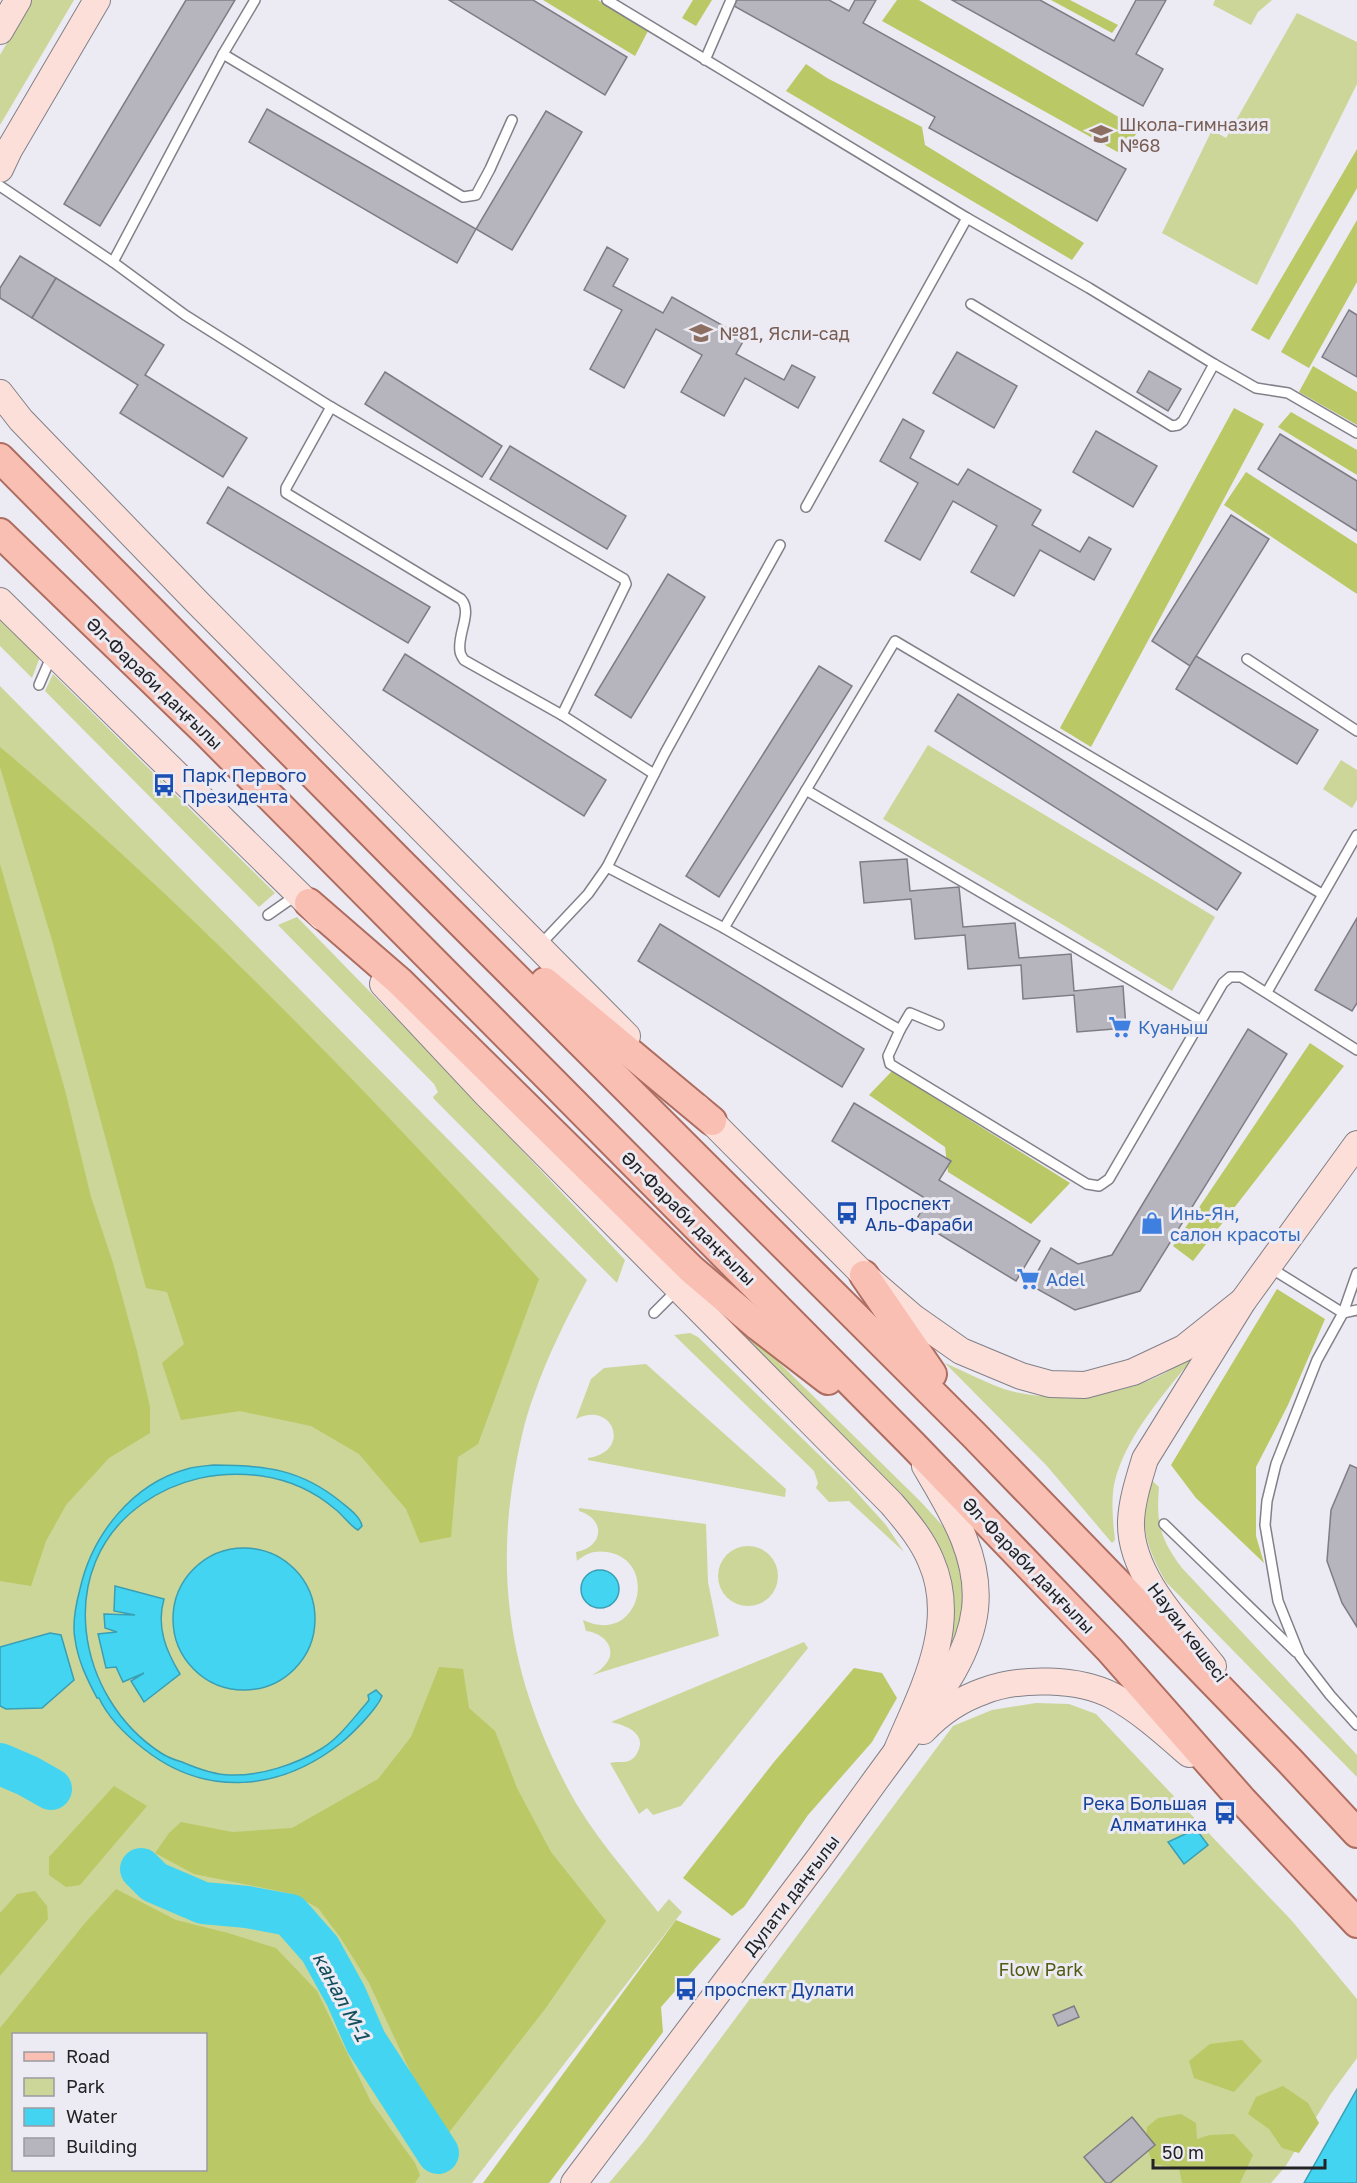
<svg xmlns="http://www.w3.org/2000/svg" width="1357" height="2183" viewBox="0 0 1357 2183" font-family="'Golos Text',sans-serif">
<rect width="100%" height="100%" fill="#eceaf3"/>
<g fill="#ccd698" fill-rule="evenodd">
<polygon points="32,0 74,0 0,125 0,55"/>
<polygon points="1215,0 1272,0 1258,12 1251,25 1213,5"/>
<polygon points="1297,13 1357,42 1357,84 1257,285 1162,233 1212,130 1226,138"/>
<polygon points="0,618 40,657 32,678 0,646"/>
<polygon points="53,674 275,893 259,907 45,691"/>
<path d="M0 686 587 1280C567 1317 548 1355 534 1395 524 1421 519 1448 514 1475 495 1588 514 1685 567 1787 591 1833 626 1871 658 1912L669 1899 682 1912 472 2183H0ZM14 2034H206V2170H14Z"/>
<polygon points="928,745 1215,917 1172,991 1060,923 883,819"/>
<polygon points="1341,760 1357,770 1357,800 1352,808 1323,789"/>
<polygon points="297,917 454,1078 625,1260 617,1283 434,1099 433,1097 438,1092 434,1084 278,925"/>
<polygon points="512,1104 743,1327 921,1502 950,1534 960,1560 964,1622 941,1671 941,1556"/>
<polygon points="690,1333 698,1337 849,1484 886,1525 904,1552 849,1501 829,1502 816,1488 818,1483 814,1471 674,1335"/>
<path d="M1208 1339C1176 1381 1125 1432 1114 1485 1111 1503 1113 1522 1115 1540L1112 1543 1047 1466 945 1363C964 1371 984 1382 1004 1389 1052 1404 1121 1397 1165 1373 1181 1364 1194 1351 1208 1339Z"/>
<path d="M646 1364 786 1489 785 1497 588 1460V1458C632 1452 614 1400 576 1419L591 1379 604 1368Z"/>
<path d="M1148 1477 1159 1487C1156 1522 1160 1539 1182 1568L1357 1755V1777L1166 1582C1143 1542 1140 1522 1148 1477Z"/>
<path d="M579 1508 706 1524 708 1582 719 1636 592 1675C595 1673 600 1671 603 1667 620 1651 605 1633 586 1631L583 1620C640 1647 660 1560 607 1552 595 1550 586 1553 577 1561L576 1552C604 1547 606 1519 579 1511Z"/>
<circle cx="748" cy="1576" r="30"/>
<path d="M804 1642 808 1648 681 1806 653 1815 647 1808 639 1814 610 1763C616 1761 623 1763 629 1761 634 1759 637 1754 639 1749 645 1732 624 1725 611 1722Z"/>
<polygon points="1036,1703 1069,1704 1096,1714 1292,1921 1357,1999 1357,2058 1330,2095 1285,2167 1271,2183 609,2183 645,2140 953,1726 992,1710"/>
</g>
<g fill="#bac865" fill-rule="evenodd">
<polygon points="543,0 598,0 648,31 635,56"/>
<polygon points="693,0 712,0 696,26 682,18"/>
<polygon points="897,0 919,0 1139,129 1123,155 882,21"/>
<polygon points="1051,0 1070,0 1118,25 1112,33"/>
<polygon points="806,64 827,78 922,127 925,145 1084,243 1072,260 786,91"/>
<polygon points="1357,149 1357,188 1269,340 1251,330"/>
<polygon points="1357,220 1357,282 1309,368 1281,352"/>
<polygon points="1313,366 1357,392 1357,425 1299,392"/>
<polygon points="1234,408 1264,424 1091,747 1060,728"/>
<polygon points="1291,412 1357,450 1357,475 1278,427"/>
<polygon points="1246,472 1357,544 1357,594 1224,505"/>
<path d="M0 747C193 909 369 1093 539 1279L478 1444 458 1457 451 1537 420 1543 406 1509 359 1454 311 1426 240 1411 181 1420 162 1363 184 1344 167 1292 146 1288 52 940 0 767Z"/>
<polygon points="0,864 65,1090 91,1197 113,1263 137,1351 150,1407 150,1433 109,1458 66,1505 46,1541 31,1586 0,1581"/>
<polygon points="1310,1043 1344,1066 1193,1261 1173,1246"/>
<polygon points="892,1071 1070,1183 1031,1224 948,1172 945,1147 869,1095"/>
<polygon points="1277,1289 1325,1319 1288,1405 1256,1467 1256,1536 1264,1563 1196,1498 1171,1465"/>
<polygon points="439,1667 463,1669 469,1708 495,1731 517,1788 551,1852 606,1921 545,2009 447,2135 417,2086 369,1983 340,1937 318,1908 293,1894 194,1874 155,1853 169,1833 181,1822 232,1832 292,1828 378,1779 411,1737"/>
<polygon points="854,1668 882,1673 897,1698 872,1742 808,1815 744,1907 732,1916 683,1878 774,1762"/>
<polygon points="114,1786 147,1806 80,1885 66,1887 49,1875 49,1857"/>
<path d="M116 1889 176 1920 228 1933 276 1948 317 1991 371 2102 415 2163 420 2175 415 2183H0V2028L85 1923ZM206 2034V2170H14V2034Z"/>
<polygon points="35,1891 47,1906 48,1919 0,1976 0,1913 17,1894"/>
<polygon points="676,1920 721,1939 661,2007 663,2032 549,2183 483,2183"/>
<polygon points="1242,2040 1262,2061 1234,2092 1194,2078 1189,2061 1210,2044"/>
<polygon points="1283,2086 1308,2103 1319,2123 1299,2153 1282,2148 1269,2129 1248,2114 1256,2097"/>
<polygon points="1181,2114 1196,2123 1197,2139 1210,2135 1234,2134 1253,2155 1240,2183 1182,2183 1179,2168 1153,2164 1146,2145 1147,2127 1158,2118"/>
</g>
<g fill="#43d4f1" stroke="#399fb4" stroke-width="1.5">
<path d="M214 1465C264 1465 301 1469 341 1502 348 1508 360 1516 362 1526L358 1530C350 1526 343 1515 335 1509 314 1491 289 1480 262 1476 219 1470 177 1479 142 1504 53 1567 76 1698 161 1753 167 1757 175 1760 182 1762 196 1768 214 1775 230 1775 260 1776 295 1765 321 1749 339 1738 351 1721 365 1705L369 1700 368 1695 376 1690 382 1696C377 1709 353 1733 341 1743 280 1791 206 1798 144 1749 127 1736 108 1717 99 1698H97C87 1679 78 1661 75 1639 72 1624 76 1604 80 1589 92 1535 132 1484 187 1469 196 1466 205 1466 214 1465Z"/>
<circle cx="244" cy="1619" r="71"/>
<circle cx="600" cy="1589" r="19"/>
<path d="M115 1586 164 1599C156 1627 166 1651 180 1674L144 1702 131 1681 144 1673 123 1682 116 1667 106 1668 98 1634 117 1632 105 1628 104 1614 135 1615 114 1611Z"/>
<polygon points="50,1633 61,1635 74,1680 42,1708 6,1709 0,1706 0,1647"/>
<polygon points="1196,1829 1208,1845 1184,1864 1168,1842"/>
<polygon points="1357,2089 1357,2183 1304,2183"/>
</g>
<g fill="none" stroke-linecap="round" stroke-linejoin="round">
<g stroke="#43d4f1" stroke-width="42">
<polyline points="0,1764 28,1776 51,1789"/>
<polyline points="141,1869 154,1882 203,1903 247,1907 290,1915 320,1949 346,1996 366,2042 438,2153"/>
</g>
</g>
<g fill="#b6b4bd" stroke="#7e7d85" stroke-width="1.5">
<polygon points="186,0 235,0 100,226 64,204"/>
<polygon points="449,0 533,0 627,57 605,95"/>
<polygon points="737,0 829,0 849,11 855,0 876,0 863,23 1126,169 1097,221 929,128 935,117 734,6"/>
<polygon points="952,0 1040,0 1114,41 1136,0 1166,0 1136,54 1163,69 1143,106"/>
<polygon points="267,109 476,229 457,263 249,142"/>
<polygon points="546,111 582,132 512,250 476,229"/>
<polygon points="607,247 628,259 613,286 663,313 672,297 745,338 736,354 784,380 792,365 815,377 798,408 745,378 724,416 681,392 702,355 656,329 624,388 590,369 622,310 584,290"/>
<polygon points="20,256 56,278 32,318 0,298 0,288"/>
<polygon points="56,278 164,345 145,375 247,438 223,477 120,413 138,385 32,318"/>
<polygon points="1349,310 1357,315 1357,377 1322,357"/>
<polygon points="957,352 1017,386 994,428 933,393"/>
<polygon points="1149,371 1181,389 1168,411 1137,392"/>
<polygon points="385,372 502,446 482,477 365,404"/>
<polygon points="903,419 924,431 910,458 958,485 968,469 1041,510 1032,525 1080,552 1089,537 1111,549 1094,580 1040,550 1014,596 971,572 997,526 953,501 920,560 885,541 918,483 880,461"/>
<polygon points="1096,431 1157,466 1133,507 1073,472"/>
<polygon points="1280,434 1357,481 1357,531 1258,469"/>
<polygon points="510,446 626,516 607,549 490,479"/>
<polygon points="228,487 430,607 408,643 207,523"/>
<polygon points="1231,515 1269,539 1190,666 1152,641"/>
<polygon points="668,574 705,597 631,718 595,695"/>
<polygon points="405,654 606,780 584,816 383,690"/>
<polygon points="1196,656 1318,730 1297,764 1176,689"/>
<polygon points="819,666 852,686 719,897 686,876"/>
<polygon points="958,694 1241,873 1217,910 935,731"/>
<polygon points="907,859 910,891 959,887 963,927 1015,923 1019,958 1071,954 1074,991 1123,986 1126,1028 1077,1032 1074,995 1023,999 1021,965 968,969 965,935 915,939 911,899 864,903 860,862"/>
<polygon points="1357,918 1357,1003 1352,1011 1315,990"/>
<polygon points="660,924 864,1049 842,1087 638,961"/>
<polygon points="1248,1029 1287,1054 1140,1291 1075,1310 1030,1285 1051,1248 1078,1264 1112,1255"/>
<polygon points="854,1103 951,1161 939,1180 1040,1241 1016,1281 916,1220 928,1200 832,1141"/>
<polygon points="1350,1465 1357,1468 1357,1627 1342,1603 1327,1561 1331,1510"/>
<polygon points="1074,2006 1079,2017 1058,2026 1053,2015"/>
<polygon points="1132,2117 1155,2145 1110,2183 1106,2183 1084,2157"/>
</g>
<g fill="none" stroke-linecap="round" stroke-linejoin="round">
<g stroke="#828189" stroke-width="12">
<g id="lane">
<polyline points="607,0 967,218 1089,288 1214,364 1256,388 1288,393 1357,433"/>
<polyline points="223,54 463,197 476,195 490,169 512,120"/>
<polyline points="705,60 731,0"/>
<path d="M0 186 113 262 185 315 331 407 286 488V493L461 599C473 612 457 634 460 651 460 654 462 657 464 660L562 715 654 774"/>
<polyline points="113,262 223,54 255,0"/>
<polyline points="971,304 1172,426 1178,425 1183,421 1214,364"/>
<polyline points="331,407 624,579 626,584 562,715"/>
<polyline points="806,507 967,218"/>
<polyline points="1247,659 1357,731"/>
<polyline points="39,685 52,655"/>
<polyline points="806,790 895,641 1322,894"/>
<polyline points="607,867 724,928 900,1030 888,1056 890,1064 1087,1184 1099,1186 1109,1179 1223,983 1230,977 1241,977 1357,1050"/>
<polyline points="268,915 298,894"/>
<polyline points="724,928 806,790 1201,1021"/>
<polyline points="540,945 588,894 607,867 665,753 780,545"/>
<polyline points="1267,992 1357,835"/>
<polyline points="900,1030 910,1013 939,1025"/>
<polyline points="1269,1267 1343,1313 1357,1310"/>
<polyline points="1357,1273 1343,1313 1317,1360 1276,1464 1267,1501 1265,1525 1278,1601 1300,1656 1330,1695 1357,1725"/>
<polyline points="654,1313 677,1290"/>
<polyline points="1164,1524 1296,1652"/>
</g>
</g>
<g stroke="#828189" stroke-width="28">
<g id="secondary">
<polyline points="0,31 18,0"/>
<polyline points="0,169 9,150 97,0"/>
<polyline points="0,393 21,420 197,602 627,1036"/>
<polyline points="0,601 322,917"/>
<path d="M383 984 487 1095 892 1504C907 1522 922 1539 931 1561 959 1625 922 1691 897 1750"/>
<polyline points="697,1107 864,1275 914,1318 961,1351 1021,1376 1050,1384 1085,1385 1133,1372 1184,1348 1243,1301"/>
<path d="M1213 1666C1182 1627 1129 1575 1131 1521 1132 1500 1139 1479 1145 1459L1243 1301 1357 1144"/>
<path d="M923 1731C939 1714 961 1699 984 1691 1020 1677 1079 1678 1113 1696 1141 1711 1166 1734 1189 1754"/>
<path d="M574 2183C656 2074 738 1966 820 1857 847 1820 873 1783 900 1747 930 1705 969 1662 975 1609 981 1556 951 1510 925 1466"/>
</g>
</g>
<g stroke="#ad6d60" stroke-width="32">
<g id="primary">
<polyline points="0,458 398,860 974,1435 1289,1760 1357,1833"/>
<polyline points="0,533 207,733 913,1445 1110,1650 1243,1801 1357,1923"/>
<polyline points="309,903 399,981 691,1269 758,1326 828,1380"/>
<polyline points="545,982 712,1121"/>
<polyline points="864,1275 932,1374"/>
</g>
</g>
<use href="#lane" stroke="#fff" stroke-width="9"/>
<use href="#secondary" stroke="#fddfd9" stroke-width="26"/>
<use href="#primary" stroke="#fabfb3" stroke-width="28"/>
</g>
<defs>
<g id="school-bare" transform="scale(1.8)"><path d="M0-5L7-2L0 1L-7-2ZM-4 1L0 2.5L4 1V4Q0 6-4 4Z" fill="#8d6e63" stroke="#eceaf3" stroke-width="2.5" paint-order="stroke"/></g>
<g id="bus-bare" transform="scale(1.8)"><path d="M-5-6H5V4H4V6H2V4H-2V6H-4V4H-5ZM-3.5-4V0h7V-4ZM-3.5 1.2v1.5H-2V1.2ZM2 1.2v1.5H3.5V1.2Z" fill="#1a4fb4" stroke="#eceaf3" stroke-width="2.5" paint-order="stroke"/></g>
<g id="supermarket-bare" transform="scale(1.8)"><path d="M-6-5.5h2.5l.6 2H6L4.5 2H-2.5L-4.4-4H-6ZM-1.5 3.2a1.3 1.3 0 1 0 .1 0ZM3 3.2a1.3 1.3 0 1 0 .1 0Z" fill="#3f7fe0" stroke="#eceaf3" stroke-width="2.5" paint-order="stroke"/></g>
<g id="shop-bare" transform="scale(1.8)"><path d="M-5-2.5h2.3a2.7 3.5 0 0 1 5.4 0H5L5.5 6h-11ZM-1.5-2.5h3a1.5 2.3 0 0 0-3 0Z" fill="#3f7fe0" stroke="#eceaf3" stroke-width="2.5" paint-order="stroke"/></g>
</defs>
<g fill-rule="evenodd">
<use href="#school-bare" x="1101" y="134"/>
<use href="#school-bare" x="701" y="333"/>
<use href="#bus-bare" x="164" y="785"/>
<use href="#supermarket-bare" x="1120" y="1027"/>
<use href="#bus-bare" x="847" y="1213"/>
<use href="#shop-bare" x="1152" y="1223"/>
<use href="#supermarket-bare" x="1028" y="1279"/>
<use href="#bus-bare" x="1225" y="1813"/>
<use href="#bus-bare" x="686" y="1989"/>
</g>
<g text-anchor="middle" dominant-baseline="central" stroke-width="6" stroke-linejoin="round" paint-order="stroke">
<g font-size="18" fill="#785e54" stroke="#eceaf3" text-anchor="start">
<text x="1119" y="124">Школа-гимназия<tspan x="1119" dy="21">№68</tspan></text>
<text x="719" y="333">№81, Ясли-сад</text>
</g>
<g font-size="18" fill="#232225" stroke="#eceaf3">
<text transform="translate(155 683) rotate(44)">Әл-Фараби даңғылы</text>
<text transform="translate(689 1218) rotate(45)">Әл-Фараби даңғылы</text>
<text transform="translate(1029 1565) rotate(46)">Әл-Фараби даңғылы</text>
<text transform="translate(1188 1632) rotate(53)">Науаи көшесі</text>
<text transform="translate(791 1895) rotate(-53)">Дулати даңғылы</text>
</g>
<g font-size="18" fill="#164399" stroke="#eceaf3" text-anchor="start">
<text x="182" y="775">Парк Первого<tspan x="182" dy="21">Президента</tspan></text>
<text x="865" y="1203">Проспект<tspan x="865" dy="21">Аль-Фараби</tspan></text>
<text x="1207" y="1803" text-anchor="end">Река Большая<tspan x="1207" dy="21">Алматинка</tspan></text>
<text x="704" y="1989">проспект Дулати</text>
</g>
<g font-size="18" fill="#366cbe" stroke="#eceaf3" text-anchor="start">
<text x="1138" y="1027">Куаныш</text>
<text x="1170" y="1213">Инь-Ян,<tspan x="1170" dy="21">салон красоты</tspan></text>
<text x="1046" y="1279">Adel</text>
</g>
<g font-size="18" fill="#535b12" stroke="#eceaf3">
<text x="1041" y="1969">Flow Park</text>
</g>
<g font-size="20" font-style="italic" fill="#124f5b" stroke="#eceaf3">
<text transform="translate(342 1996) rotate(62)">канал М-1</text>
</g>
</g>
<rect x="12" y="2033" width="195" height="138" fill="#eceaf3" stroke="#9c9aa1" stroke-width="1.5"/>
<rect x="24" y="2052" width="30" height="9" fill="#fabfb3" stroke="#9c9aa1" stroke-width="1.5"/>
<text x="66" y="2063" font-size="18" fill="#232225">Road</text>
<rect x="24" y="2078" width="30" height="18" fill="#ccd698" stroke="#9c9aa1" stroke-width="1.5"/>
<text x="66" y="2093" font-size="18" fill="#232225">Park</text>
<rect x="24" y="2108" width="30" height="18" fill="#43d4f1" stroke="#9c9aa1" stroke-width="1.5"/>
<text x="66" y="2123" font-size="18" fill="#232225">Water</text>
<rect x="24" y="2138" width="30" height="18" fill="#b6b4bd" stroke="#9c9aa1" stroke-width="1.5"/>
<text x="66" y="2153" font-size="18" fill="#232225">Building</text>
<path d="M1153 2159v9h172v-9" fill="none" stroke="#232225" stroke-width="3"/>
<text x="1162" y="2159" font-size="18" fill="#232225" stroke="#eceaf3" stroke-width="4.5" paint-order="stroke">50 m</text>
</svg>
